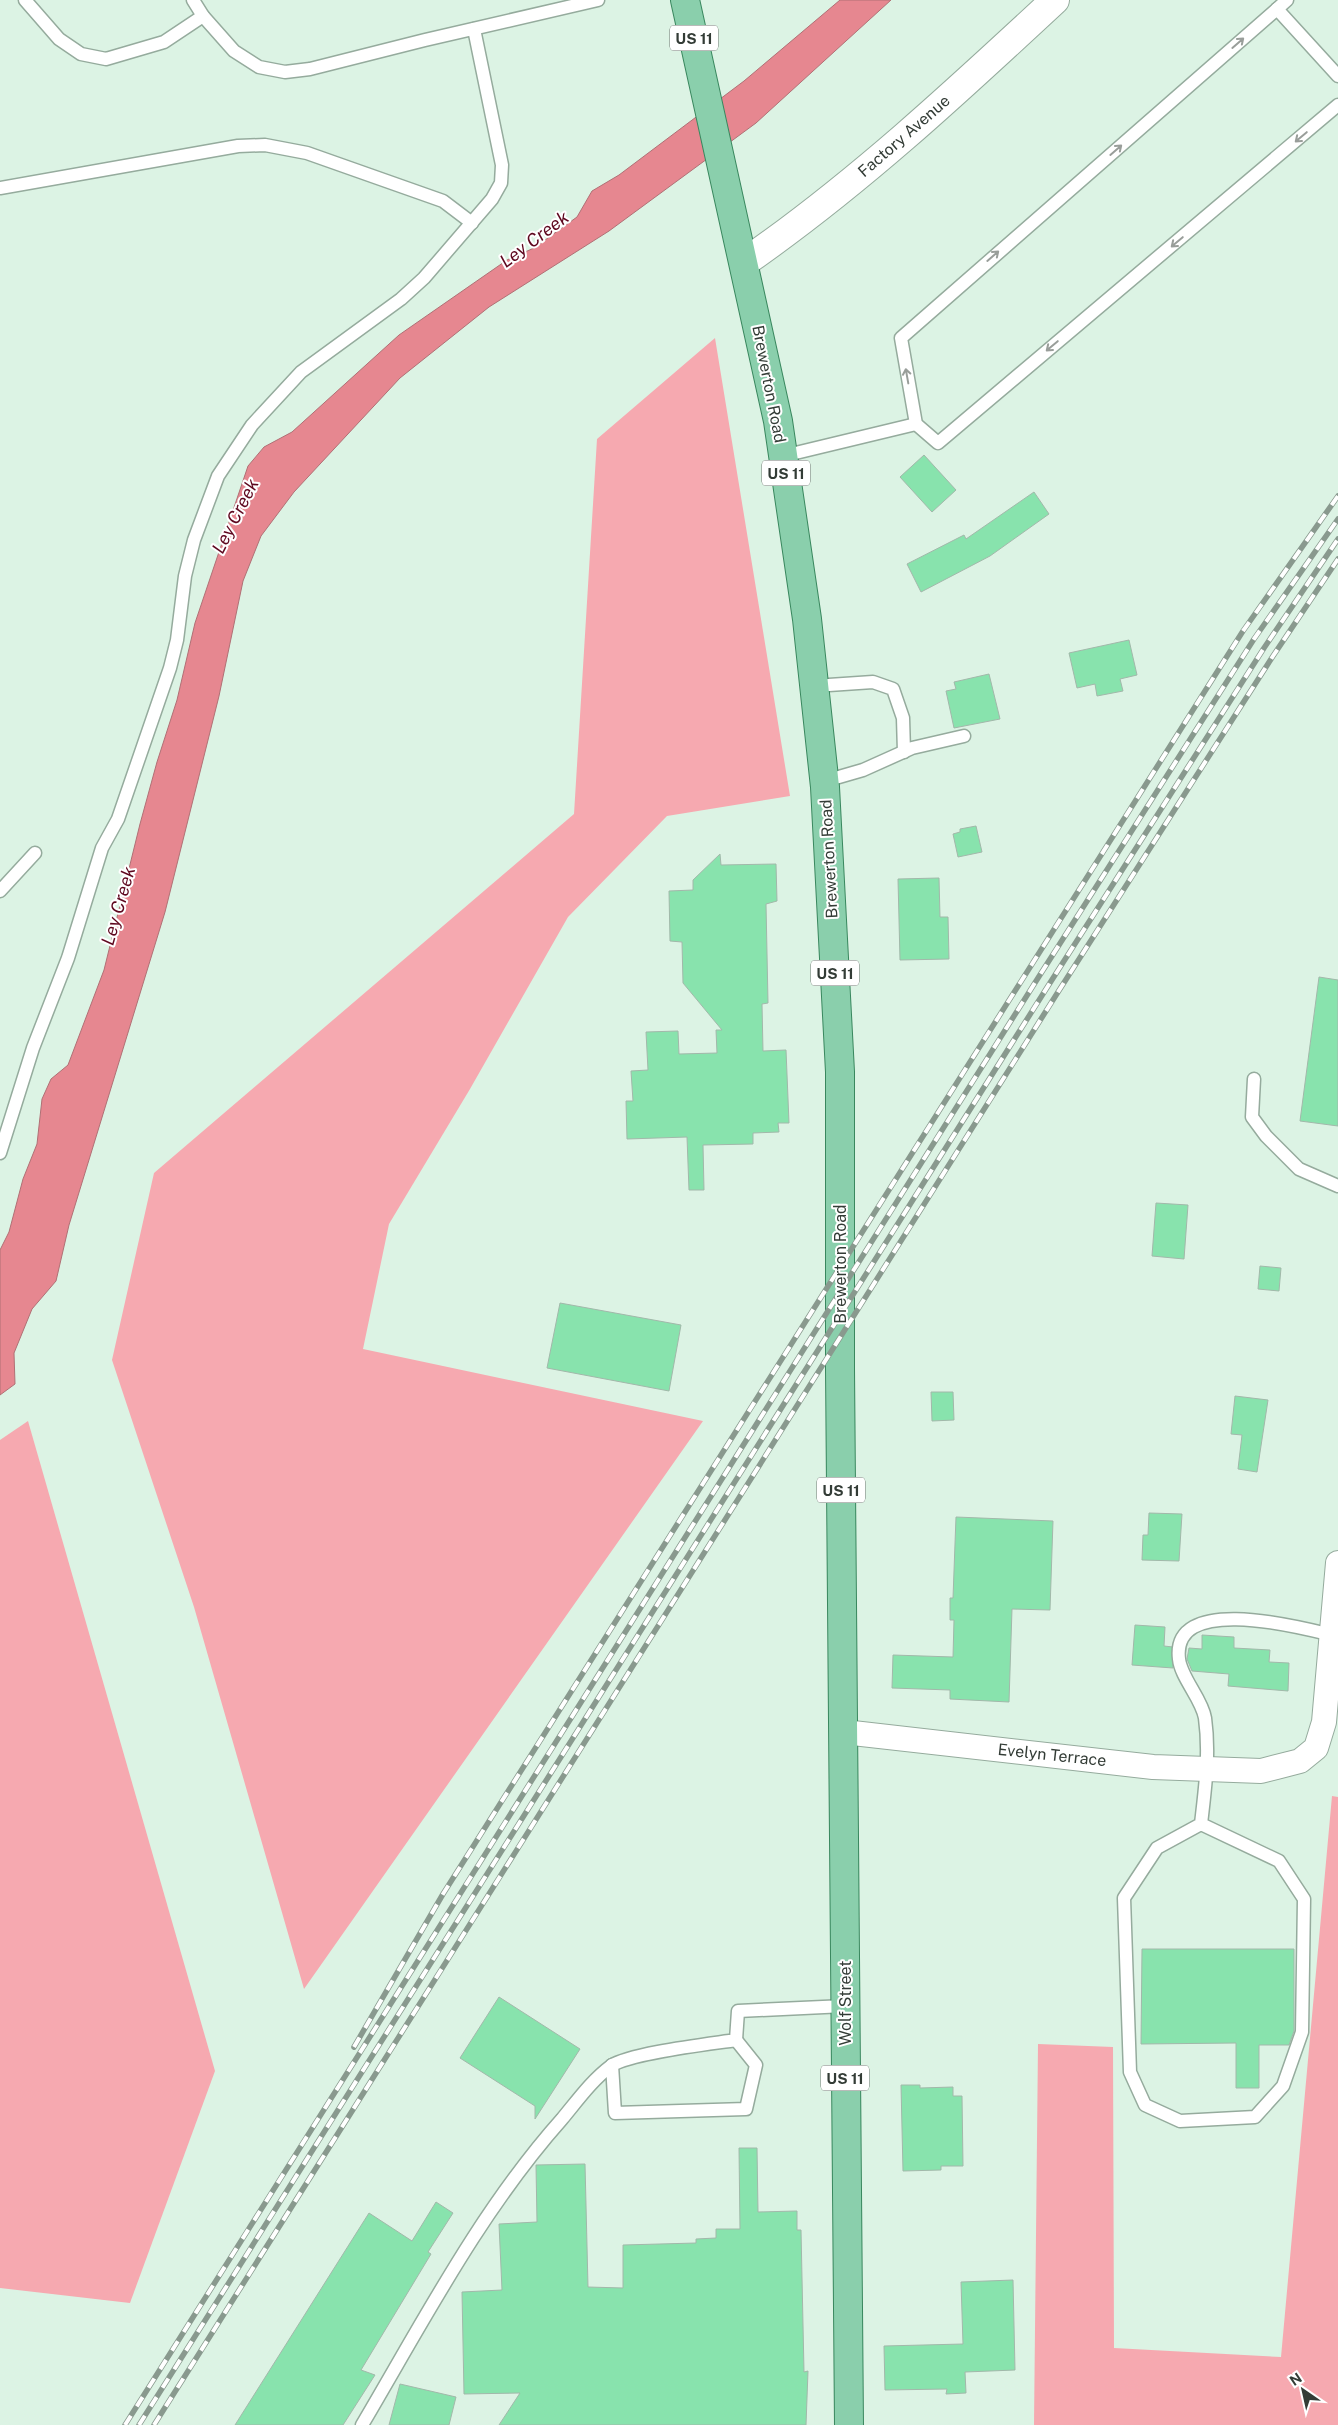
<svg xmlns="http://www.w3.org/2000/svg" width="1338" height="2425" viewBox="0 0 1338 2425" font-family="'Public Sans',sans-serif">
<rect width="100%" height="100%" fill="#dcf3e4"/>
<g fill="#f6a9b0">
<polygon points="715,338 790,796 667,816 568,917 470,1089 389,1224 363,1349 703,1421 304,1989 194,1607 112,1360 154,1173 574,814 597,439"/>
<polygon points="28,1421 215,2071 130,2303 0,2288 0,1440"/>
<polygon points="1332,1796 1338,1797 1338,2425 1034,2425 1038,2044 1113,2047 1114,2348 1281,2357"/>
</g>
<polygon fill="#e68790" stroke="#b07075" points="840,0 891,0 756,123 609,231 489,307 400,378 294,492 261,536 243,581 219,696 165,912 69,1225 56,1281 32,1309 14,1353 15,1384 0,1395 0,1250 9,1232 23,1179 37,1144 42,1099 51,1079 68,1065 104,970 140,824 157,762 177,700 195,623 248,466 264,447 292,432 399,335 507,260 534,248 577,217 592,191 619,175 744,81"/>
<g fill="#88e3ad" stroke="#a2b8aa">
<polygon points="924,455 956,490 932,512 900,477"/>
<polygon points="1034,492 1049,514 990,556 921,592 907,564 964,535 966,539"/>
<polygon points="1129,640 1137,675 1120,679 1123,691 1097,696 1095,684 1077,688 1069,653"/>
<polygon points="989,674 1000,719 954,728 946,691 956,689 954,682"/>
<polygon points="976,826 982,852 958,857 953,834 960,832 960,829"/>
<polygon points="720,854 721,865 776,864 777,901 766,904 768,1003 762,1004 763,1051 786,1050 789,1123 778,1123 779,1132 753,1133 753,1144 703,1145 704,1190 689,1190 687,1137 627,1139 626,1101 633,1101 631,1071 648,1070 646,1032 678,1031 679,1054 717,1053 716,1030 722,1030 683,983 682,942 670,941 669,891 693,890 693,880"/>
<polygon points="939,878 940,917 948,917 949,959 900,960 898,879"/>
<polygon points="1319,977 1338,980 1338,1126 1300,1121"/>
<polygon points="1156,1203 1188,1205 1184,1259 1152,1256"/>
<polygon points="1260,1266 1281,1268 1279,1291 1258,1289"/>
<polygon points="560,1303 681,1325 669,1391 547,1368"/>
<polygon points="931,1392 953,1392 954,1420 932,1421"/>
<polygon points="1235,1396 1268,1400 1257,1472 1238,1469 1242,1435 1231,1434"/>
<polygon points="1149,1513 1182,1514 1179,1561 1142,1560 1143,1535 1148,1535"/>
<polygon points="956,1517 1053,1521 1050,1610 1012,1609 1009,1702 950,1699 950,1690 892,1688 893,1655 953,1657 954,1620 950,1620 950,1598 953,1598"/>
<polygon points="1135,1625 1165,1627 1164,1646 1173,1647 1173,1668 1132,1665"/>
<polygon points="1202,1635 1234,1637 1234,1648 1270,1650 1269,1662 1289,1663 1288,1691 1228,1686 1229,1674 1192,1671 1187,1659 1189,1648 1202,1649"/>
<polygon points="1142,1949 1294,1949 1294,2031 1289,2045 1259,2045 1259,2088 1236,2088 1236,2043 1141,2044"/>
<polygon points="499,1997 580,2049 535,2119 535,2106 460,2058"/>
<polygon points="901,2085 920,2085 920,2088 953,2087 953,2096 962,2096 963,2166 941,2166 941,2170 903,2171"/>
<polygon points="739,2148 757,2148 758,2212 797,2211 797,2230 801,2230 804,2372 808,2371 806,2425 499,2425 520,2393 464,2394 462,2292 502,2290 499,2224 537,2222 536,2165 585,2164 588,2287 623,2288 623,2245 696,2243 696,2239 716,2238 716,2229 740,2229"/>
<polygon points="436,2202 453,2213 428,2252 431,2254 361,2370 375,2375 343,2425 235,2425 369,2213 412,2241"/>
<polygon points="1013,2280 1015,2370 965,2372 966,2393 946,2394 947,2389 885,2390 884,2346 963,2344 961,2282"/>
<polygon points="400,2384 456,2397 449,2425 389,2425"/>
</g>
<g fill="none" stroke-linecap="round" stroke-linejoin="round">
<g stroke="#95ab9d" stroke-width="15">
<g id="lane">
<polyline points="25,0 59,39 81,54 106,59 164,42 203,16"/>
<polyline points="193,0 203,16 234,51 259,67 285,72 310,69 425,40 598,0"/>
<polyline points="1277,9 1287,0"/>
<polyline points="1338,76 1277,9 901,338 916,424 938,443 1338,105"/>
<polyline points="0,188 238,146 265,145 307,153 443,201 472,223"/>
<polyline points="783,456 916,424"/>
<polyline points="814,686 873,682 893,689 903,718 904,752"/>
<polyline points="825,781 863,770 912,748 964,736"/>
<polyline points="0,891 35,853"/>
<polyline points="1254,1079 1252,1117 1266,1136 1299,1169 1338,1186"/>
<polyline points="0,1153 33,1048 68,958 102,848 118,819 170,668 177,640 185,576 194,540 218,476 252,425 301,372 401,299 424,278 492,199 501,183 502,165 474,29"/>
<path d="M1201 1824 1279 1861 1304 1899 1302 2032 1283 2086 1255 2117 1180 2121 1145 2105 1130 2072 1124 1898 1157 1848 1201 1824C1205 1789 1210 1754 1205 1718 1202 1699 1181 1678 1179 1659 1171 1593 1299 1627 1332 1635"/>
<polyline points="612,2065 615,2113 746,2109 756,2065 736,2040"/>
<path d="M362 2425C424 2320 481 2210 562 2119 577 2101 592 2080 611 2066 630 2053 710 2044 736 2040L738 2011 845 2006"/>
</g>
</g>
<g stroke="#95ab9d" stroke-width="26">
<polyline id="street" points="844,1732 1153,1767 1261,1771 1300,1761 1316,1748 1324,1722 1338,1563"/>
</g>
<g stroke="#95ab9d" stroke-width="30">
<path id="secondary" d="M745 262C856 185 956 92 1055 0"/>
</g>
<g stroke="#39875e" stroke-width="30">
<polyline id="primary" points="685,0 778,421 807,619 825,787 840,1072 840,1369 849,2425"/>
</g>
<use href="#lane" stroke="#fff" stroke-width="12"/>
<use href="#street" stroke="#fff" stroke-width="24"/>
<use href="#secondary" stroke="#fff" stroke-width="28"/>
<use href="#primary" stroke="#8acfac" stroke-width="28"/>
<g stroke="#89998e" stroke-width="5.5">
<g id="rail">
<polyline points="354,2047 443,1894 1243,631 1338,496"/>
<polyline points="125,2425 1038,978 1254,639 1338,519"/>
<polyline points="139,2425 1048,986 1264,648 1338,539"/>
<polyline points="154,2425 1058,992 1273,656 1338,559"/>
</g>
</g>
<use href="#rail" stroke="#fff" stroke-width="4" stroke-dasharray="11" stroke-linecap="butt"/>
</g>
<defs><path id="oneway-shaft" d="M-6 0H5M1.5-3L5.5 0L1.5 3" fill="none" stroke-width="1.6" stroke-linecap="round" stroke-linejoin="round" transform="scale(1.25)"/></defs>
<g stroke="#999e9a">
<use href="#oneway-shaft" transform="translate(1238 43) rotate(-41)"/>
<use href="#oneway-shaft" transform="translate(1301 137) rotate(140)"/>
<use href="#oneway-shaft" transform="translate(1116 150) rotate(-41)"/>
<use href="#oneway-shaft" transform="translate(1177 242) rotate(140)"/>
<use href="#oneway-shaft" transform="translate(993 256) rotate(-41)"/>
<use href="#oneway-shaft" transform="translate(1052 346) rotate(140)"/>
<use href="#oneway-shaft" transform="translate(907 376) rotate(-100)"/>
</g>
<g text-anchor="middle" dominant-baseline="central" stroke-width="4" stroke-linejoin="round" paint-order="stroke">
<g fill="#fff" stroke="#707672" stroke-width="1">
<rect x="670" y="25.5" width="48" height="25" rx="4"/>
<rect x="762" y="460.5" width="48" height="25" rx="4"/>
<rect x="811" y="960.5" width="48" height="25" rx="4"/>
<rect x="817" y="1477.5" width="48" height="25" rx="4"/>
<rect x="821" y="2065.5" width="48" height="25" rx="4"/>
</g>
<g font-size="15" font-weight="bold" fill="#333c36">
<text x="694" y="38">US 11</text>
<text x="786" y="473">US 11</text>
<text x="835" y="973">US 11</text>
<text x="841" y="1490">US 11</text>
<text x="845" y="2078">US 11</text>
</g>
<g font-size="16" fill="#333c36" stroke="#fff">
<text transform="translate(904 136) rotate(-41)">Factory Avenue</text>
<text transform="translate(769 384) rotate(79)">Brewerton Road</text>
<text transform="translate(829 859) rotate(-93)">Brewerton Road</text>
<text transform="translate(840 1264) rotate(-90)">Brewerton Road</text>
<text transform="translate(1052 1755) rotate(6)">Evelyn Terrace</text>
<text transform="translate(845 2003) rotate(-90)">Wolf Street</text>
</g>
<g font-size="18" font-style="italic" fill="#5e071e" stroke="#fff">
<text transform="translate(534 239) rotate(-37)">Ley Creek</text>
<text transform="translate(235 516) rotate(-63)">Ley Creek</text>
<text transform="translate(118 906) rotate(-74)">Ley Creek</text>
</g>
</g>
<g transform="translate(1303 2390) rotate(326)" stroke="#ffffff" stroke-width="4" paint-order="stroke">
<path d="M0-4L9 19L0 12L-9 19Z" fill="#333c36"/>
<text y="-8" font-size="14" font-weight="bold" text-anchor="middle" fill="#333c36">N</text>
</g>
</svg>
